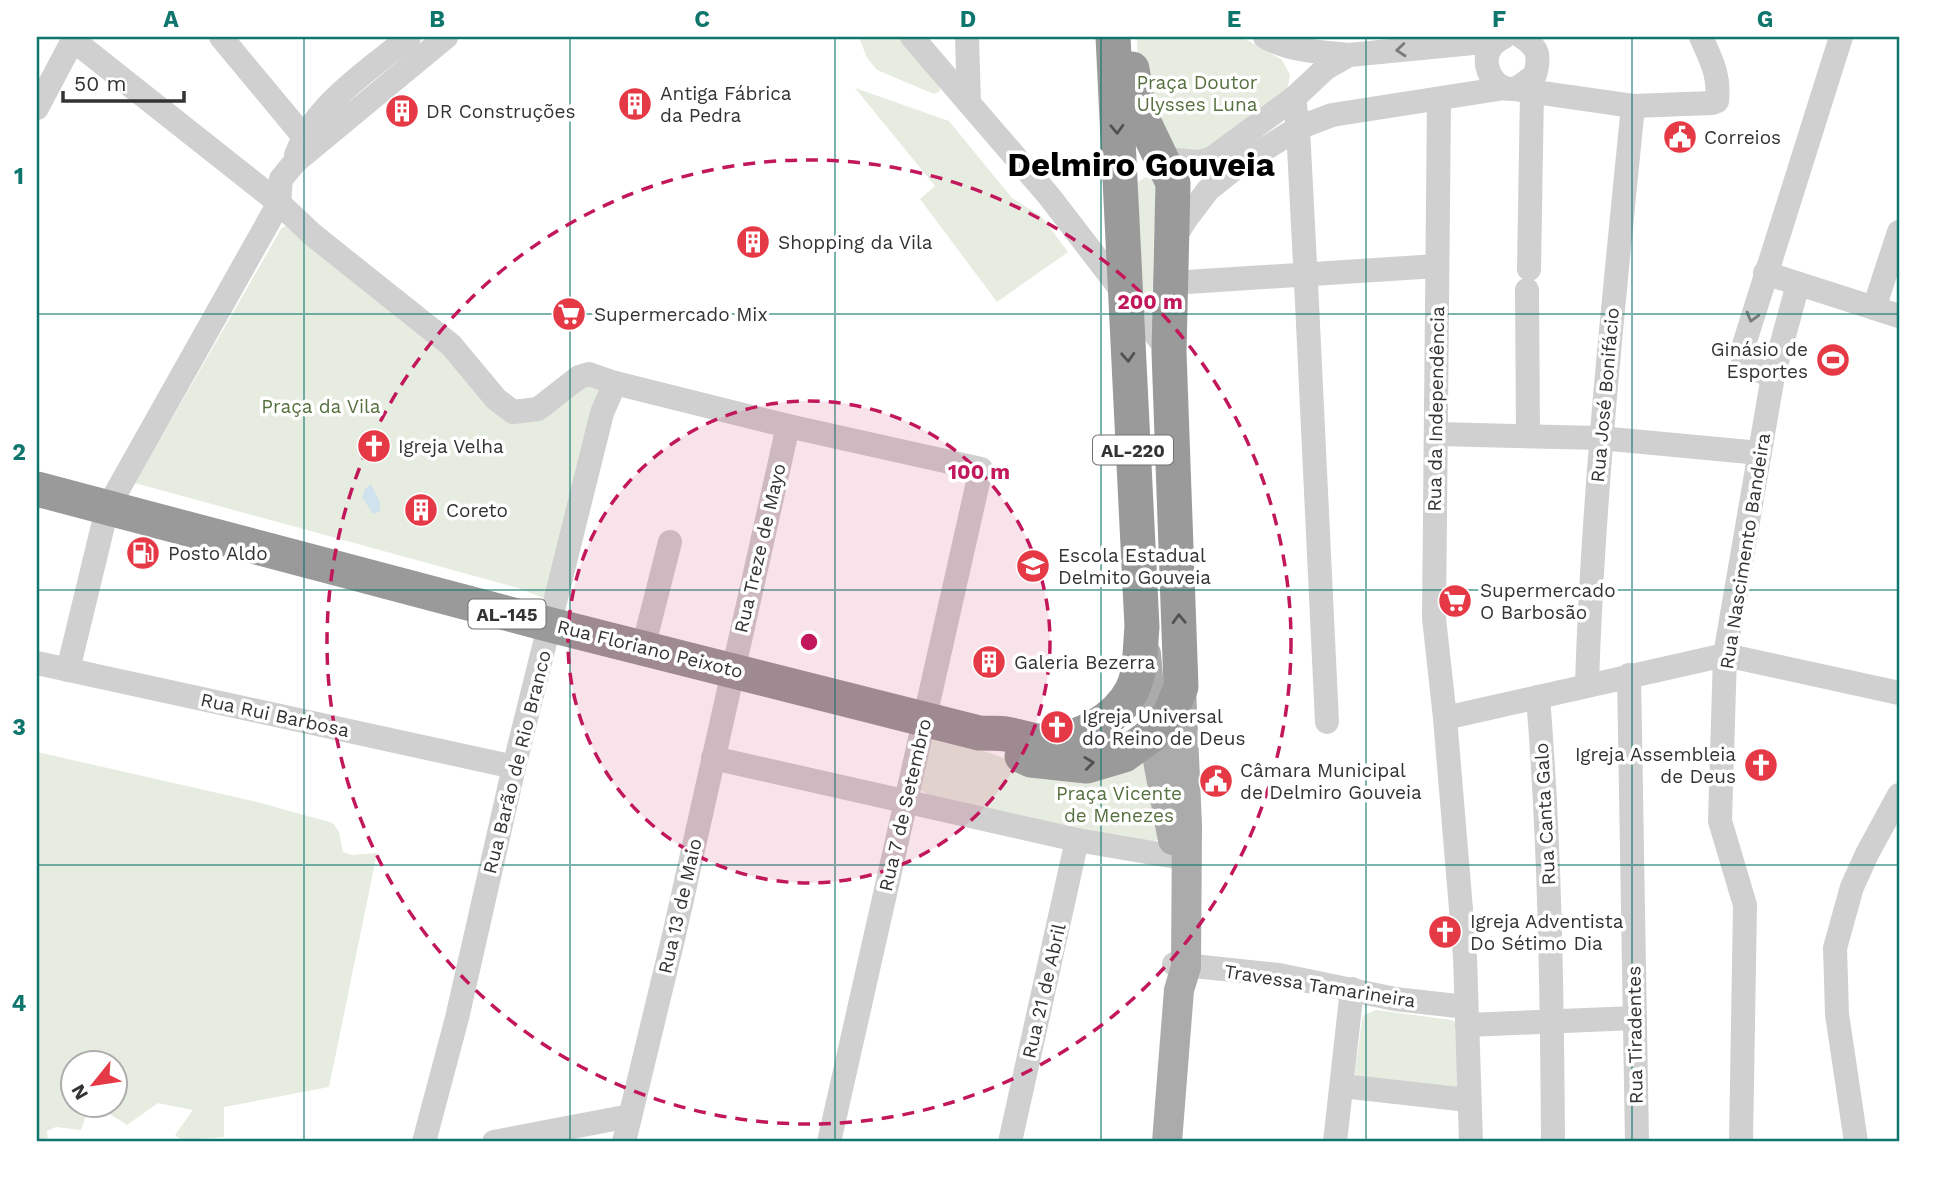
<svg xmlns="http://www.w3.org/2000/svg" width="1936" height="1179" viewBox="0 0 1936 1179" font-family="'Work Sans',sans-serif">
<rect width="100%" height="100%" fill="#fff"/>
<g fill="#e6ecdf">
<polygon points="859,37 902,37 940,88 940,91 934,94 877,70 867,58"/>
<polygon points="1137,37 1242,37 1282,60 1290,75 1287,92 1211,154 1174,151 1138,90"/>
<polygon points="855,88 949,121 1012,198 1042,217 1068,252 997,302 920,199 935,186"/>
<polygon points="1146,177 1157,182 1159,189 1154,231 1152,316 1140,298 1138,182"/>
<polygon points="285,226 291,226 432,339 495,410 588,383 600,387 546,599 518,588 135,483 281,229"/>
<polygon points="932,733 1004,758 1046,769 1146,758 1164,831 1151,848 929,796 912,784"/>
<polygon points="37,752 257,802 333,823 339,832 343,852 352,855 377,853 329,1087 224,1107 224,1137 182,1140 175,1135 193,1110 158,1103 127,1125 97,1106 116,1106 116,1064 74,1064 74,1106 93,1106 85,1118 81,1130 56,1127 47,1131 48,1142 37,1142"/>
<polygon points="1376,1010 1451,1020 1455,1022 1459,1087 1357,1077 1355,1073 1362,1020 1364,1015"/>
</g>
<polygon fill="#cfe2ee" points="371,484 380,502 380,511 373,514 362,497 365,489"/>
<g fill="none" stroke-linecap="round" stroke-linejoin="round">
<g stroke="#d0d0d0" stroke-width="24">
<polyline points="221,37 304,137"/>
<polyline points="912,37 1049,196 1169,352"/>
<polyline points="967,37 969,103"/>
<path d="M1265 37C1290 51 1321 52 1349 55"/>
<path d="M1504 37C1470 52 1493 96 1516 88 1522 86 1529 79 1535 75 1540 56 1539 48 1522 37"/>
<path d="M1515 89 1633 106 1712 103 1717 101C1720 75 1711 60 1701 37"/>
<polyline points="1294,98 1298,128 1307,303 1327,722"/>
<polyline points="1439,99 1434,618 1445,718 1465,957 1471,1142"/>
<polyline points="37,108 73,40 279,203 313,235 451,345 496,399 513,412 538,409 579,377 589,374 615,383 788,426 981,469 829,1142"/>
<path d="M296 155C316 103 368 71 409 37"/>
<polyline points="1163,159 1199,162 1211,159 1294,98 1326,68 1349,55 1494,41"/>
<polyline points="1173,240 1186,219 1208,190 1238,166 1298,128 1332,115 1505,88"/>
<polyline points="1529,269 1532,92"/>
<polyline points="1765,273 1899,316"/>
<polyline points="1172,283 1437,266"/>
<polyline points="1527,290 1528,436"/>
<polyline points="1874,308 1899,232"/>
<polyline points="1773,376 1744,365 1742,351 1841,37"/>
<polyline points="1436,434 1600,438 1760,453"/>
<polyline points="643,648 670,542"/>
<polyline points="37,663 514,767"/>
<polyline points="68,670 107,509 279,203 281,179 295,162 446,37"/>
<polyline points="1629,675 1637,1142"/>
<path d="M1587 685C1593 491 1614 299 1633 106"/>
<path d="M1538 697C1550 845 1552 994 1553 1142"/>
<polyline points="1445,718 1725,655 1899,693"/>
<polyline points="713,758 1077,840 1176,857"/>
<polyline points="1174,964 1279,975 1395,999 1466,1007"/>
<polyline points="1467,1025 1635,1018"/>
<polyline points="1342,1086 1468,1100"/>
<polyline points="424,1142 457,1018 514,767 602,413 615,383"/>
<polyline points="494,1142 630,1116"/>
<polyline points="624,1142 674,935 788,426"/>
<polyline points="1010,1142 1077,840"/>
<polyline points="1335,1142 1352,989"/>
<polyline points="1741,1142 1745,905 1720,821 1725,655 1773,376 1798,284"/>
<polyline points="1856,1142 1837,1014 1835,948 1852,887 1867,854 1899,795"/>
</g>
<g stroke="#ababab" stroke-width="30">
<polyline points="1146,654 1153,734 1173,840"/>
<polyline points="1167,1142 1179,990 1186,967 1187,826 1181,687"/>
</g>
<g stroke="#9a9a9a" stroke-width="35">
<path d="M37 489 551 625 979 733C988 733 997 733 1006 734 1019 736 1034 742 1048 742 1079 740 1117 719 1132 690 1141 672 1140 647 1142 627L1113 37"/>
<polyline points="1022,756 1031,760 1087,766 1124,755 1153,734 1170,714 1181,687 1169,352 1173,183 1139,112 1132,69"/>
</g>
</g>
<defs><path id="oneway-chevron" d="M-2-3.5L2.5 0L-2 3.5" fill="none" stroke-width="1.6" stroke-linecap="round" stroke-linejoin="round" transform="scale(1.75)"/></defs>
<g stroke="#7a7a7a">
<use href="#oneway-chevron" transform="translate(1401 50) rotate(175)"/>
<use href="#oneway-chevron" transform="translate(1752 317) rotate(106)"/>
</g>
<g stroke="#525252">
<use href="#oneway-chevron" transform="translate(1117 129) rotate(88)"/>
<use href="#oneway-chevron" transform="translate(1128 357) rotate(87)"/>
<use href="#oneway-chevron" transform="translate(1179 619) rotate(-92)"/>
<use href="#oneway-chevron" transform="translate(1089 763) rotate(-7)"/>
</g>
<path fill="none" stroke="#0f766e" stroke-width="2" stroke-opacity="0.55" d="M304 37V1142M570 37V1142M835 37V1142M1101 37V1142M1366 37V1142M1632 37V1142M37 314H1899M37 590H1899M37 865H1899"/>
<circle cx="809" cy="642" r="241" fill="#c2185b" fill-opacity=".12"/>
<g fill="none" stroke="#c2185b" stroke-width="3.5" stroke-dasharray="12 9">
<circle cx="809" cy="642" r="241"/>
<circle cx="809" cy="642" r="482"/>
</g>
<defs>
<g id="building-disc" transform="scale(1.75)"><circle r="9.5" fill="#e63946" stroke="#fff"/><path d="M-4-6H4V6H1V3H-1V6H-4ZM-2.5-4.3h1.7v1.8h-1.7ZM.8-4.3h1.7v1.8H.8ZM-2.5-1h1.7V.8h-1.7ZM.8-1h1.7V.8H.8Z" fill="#fff"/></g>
<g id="civic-disc" transform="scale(1.75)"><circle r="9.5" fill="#e63946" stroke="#fff"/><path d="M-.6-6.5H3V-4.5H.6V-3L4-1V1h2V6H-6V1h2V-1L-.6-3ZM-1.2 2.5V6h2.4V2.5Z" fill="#fff"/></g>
<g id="supermarket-disc" transform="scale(1.75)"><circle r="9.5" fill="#e63946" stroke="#fff"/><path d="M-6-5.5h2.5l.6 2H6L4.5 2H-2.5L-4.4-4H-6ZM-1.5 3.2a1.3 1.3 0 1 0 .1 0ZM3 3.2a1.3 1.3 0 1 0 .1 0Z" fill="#fff"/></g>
<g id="stadium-disc" transform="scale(1.75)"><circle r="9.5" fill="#e63946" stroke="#fff"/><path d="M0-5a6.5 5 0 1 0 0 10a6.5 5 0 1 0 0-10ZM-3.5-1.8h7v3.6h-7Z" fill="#fff"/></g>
<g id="church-disc" transform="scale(1.75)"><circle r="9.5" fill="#e63946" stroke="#fff"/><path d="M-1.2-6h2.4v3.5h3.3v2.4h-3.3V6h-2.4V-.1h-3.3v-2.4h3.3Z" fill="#fff"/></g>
<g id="fuel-disc" transform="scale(1.75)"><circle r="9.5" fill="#e63946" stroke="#fff"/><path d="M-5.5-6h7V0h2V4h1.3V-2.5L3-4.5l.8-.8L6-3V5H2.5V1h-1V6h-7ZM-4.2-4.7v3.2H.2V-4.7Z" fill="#fff"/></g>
<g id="school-disc" transform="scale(1.75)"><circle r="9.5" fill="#e63946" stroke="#fff"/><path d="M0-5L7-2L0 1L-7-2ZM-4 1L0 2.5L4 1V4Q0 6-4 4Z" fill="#fff"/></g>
</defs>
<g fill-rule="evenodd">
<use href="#building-disc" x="635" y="104"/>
<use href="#building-disc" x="402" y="111"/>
<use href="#civic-disc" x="1680" y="137"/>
<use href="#building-disc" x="753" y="242"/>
<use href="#supermarket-disc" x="569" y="314"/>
<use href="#stadium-disc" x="1833" y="360"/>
<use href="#church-disc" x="374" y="446"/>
<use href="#building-disc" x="421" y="510"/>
<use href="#fuel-disc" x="143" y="553"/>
<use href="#school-disc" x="1033" y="566"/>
<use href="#supermarket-disc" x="1455" y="601"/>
<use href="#building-disc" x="989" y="662"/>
<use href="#church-disc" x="1057" y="727"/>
<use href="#church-disc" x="1761" y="765"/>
<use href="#civic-disc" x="1216" y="781"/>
<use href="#church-disc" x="1445" y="932"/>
</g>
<g text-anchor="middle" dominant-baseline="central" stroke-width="7" stroke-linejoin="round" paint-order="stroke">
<g fill="#fff" stroke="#707070" stroke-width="2">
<rect x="1093" y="435.5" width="80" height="29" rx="5"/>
<rect x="468.5" y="599.5" width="77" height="29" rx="5"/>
</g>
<g font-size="18" font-weight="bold" fill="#333">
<text x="1133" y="450">AL-220</text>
<text x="507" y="614">AL-145</text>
</g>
<g font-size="19" fill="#56703f" stroke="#fff">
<text x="1197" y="82">Praça Doutor<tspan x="1197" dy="22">Ulysses Luna</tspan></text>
<text x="321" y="406">Praça da Vila</text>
<text x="1119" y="793">Praça Vicente<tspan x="1119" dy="22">de Menezes</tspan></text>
</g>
<g font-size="19" fill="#333" stroke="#fff" text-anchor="start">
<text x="660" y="93">Antiga Fábrica<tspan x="660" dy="22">da Pedra</tspan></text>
<text x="426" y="111">DR Construções</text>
<text x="1704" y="137">Correios</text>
<text x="778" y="242">Shopping da Vila</text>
<text x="594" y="314">Supermercado Mix</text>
<text x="1808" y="349" text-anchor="end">Ginásio de<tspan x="1808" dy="22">Esportes</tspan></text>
<text x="398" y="446">Igreja Velha</text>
<text x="446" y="510">Coreto</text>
<text x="168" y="553">Posto Aldo</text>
<text x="1058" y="555">Escola Estadual<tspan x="1058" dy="22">Delmito Gouveia</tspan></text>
<text x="1480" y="590">Supermercado<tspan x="1480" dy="22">O Barbosão</tspan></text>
<text x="1014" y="662">Galeria Bezerra</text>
<text x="1082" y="716">Igreja Universal<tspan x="1082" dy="22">do Reino de Deus</tspan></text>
<text x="1736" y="754" text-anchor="end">Igreja Assembleia<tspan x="1736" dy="22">de Deus</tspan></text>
<text x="1240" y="770">Câmara Municipal<tspan x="1240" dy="22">de Delmiro Gouveia</tspan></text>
<text x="1470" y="921">Igreja Adventista<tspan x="1470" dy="22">Do Sétimo Dia</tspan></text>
</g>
<g font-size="19" fill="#333" stroke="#fff">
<text transform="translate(1605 395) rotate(-85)">Rua José Bonifácio</text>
<text transform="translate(1436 409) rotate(-89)">Rua da Independência</text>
<text transform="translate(760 548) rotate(-77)">Rua Treze de Mayo</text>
<text transform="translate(1745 551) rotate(-81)">Rua Nascimento Bandeira</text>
<text transform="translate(650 649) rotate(14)">Rua Floriano Peixoto</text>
<text transform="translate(275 715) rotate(12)">Rua Rui Barbosa</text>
<text transform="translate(517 762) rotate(-76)">Rua Barão de Rio Branco</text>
<text transform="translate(905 805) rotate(-77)">Rua 7 de Setembro</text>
<text transform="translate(1545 814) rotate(-93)">Rua Canta Galo</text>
<text transform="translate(680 906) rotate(-77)">Rua 13 de Maio</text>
<text transform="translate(1320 986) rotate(9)">Travessa Tamarineira</text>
<text transform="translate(1044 991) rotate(-77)">Rua 21 de Abril</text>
<text transform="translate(1635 1035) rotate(-91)">Rua Tiradentes</text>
</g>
<g font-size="33" font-weight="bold" fill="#000" stroke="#fff">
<text x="1141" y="164">Delmiro Gouveia</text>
</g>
</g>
<circle cx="809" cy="642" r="10" fill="#c2185b" stroke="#fff" stroke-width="3.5"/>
<g font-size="21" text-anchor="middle" font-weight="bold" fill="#c2185b" stroke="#fff" stroke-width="7" stroke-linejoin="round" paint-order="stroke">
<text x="1150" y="309">200 m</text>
<text x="979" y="479">100 m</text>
</g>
<rect width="1936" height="1179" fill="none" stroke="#ffffff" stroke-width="77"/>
<g transform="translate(94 1084) rotate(240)"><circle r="33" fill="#ffffff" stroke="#adadad" stroke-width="2"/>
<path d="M0-5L12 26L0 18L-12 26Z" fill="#e63946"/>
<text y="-10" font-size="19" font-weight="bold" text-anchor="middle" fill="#333333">N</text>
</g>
<path d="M63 91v10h121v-10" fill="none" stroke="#333333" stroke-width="3.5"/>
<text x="74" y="91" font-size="21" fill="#333333" stroke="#ffffff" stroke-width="5" paint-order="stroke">50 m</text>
<rect x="38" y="38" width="1860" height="1102" fill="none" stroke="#0f766e" stroke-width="2.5"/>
<g font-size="23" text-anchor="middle" font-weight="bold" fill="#0f766e">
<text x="171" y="27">A</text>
<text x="437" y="27">B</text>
<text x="702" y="27">C</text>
<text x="968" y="27">D</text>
<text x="1234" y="27">E</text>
<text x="1499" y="27">F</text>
<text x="1765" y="27">G</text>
<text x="19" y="184">1</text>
<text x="19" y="460">2</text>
<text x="19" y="735">3</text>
<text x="19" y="1011">4</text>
</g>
</svg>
